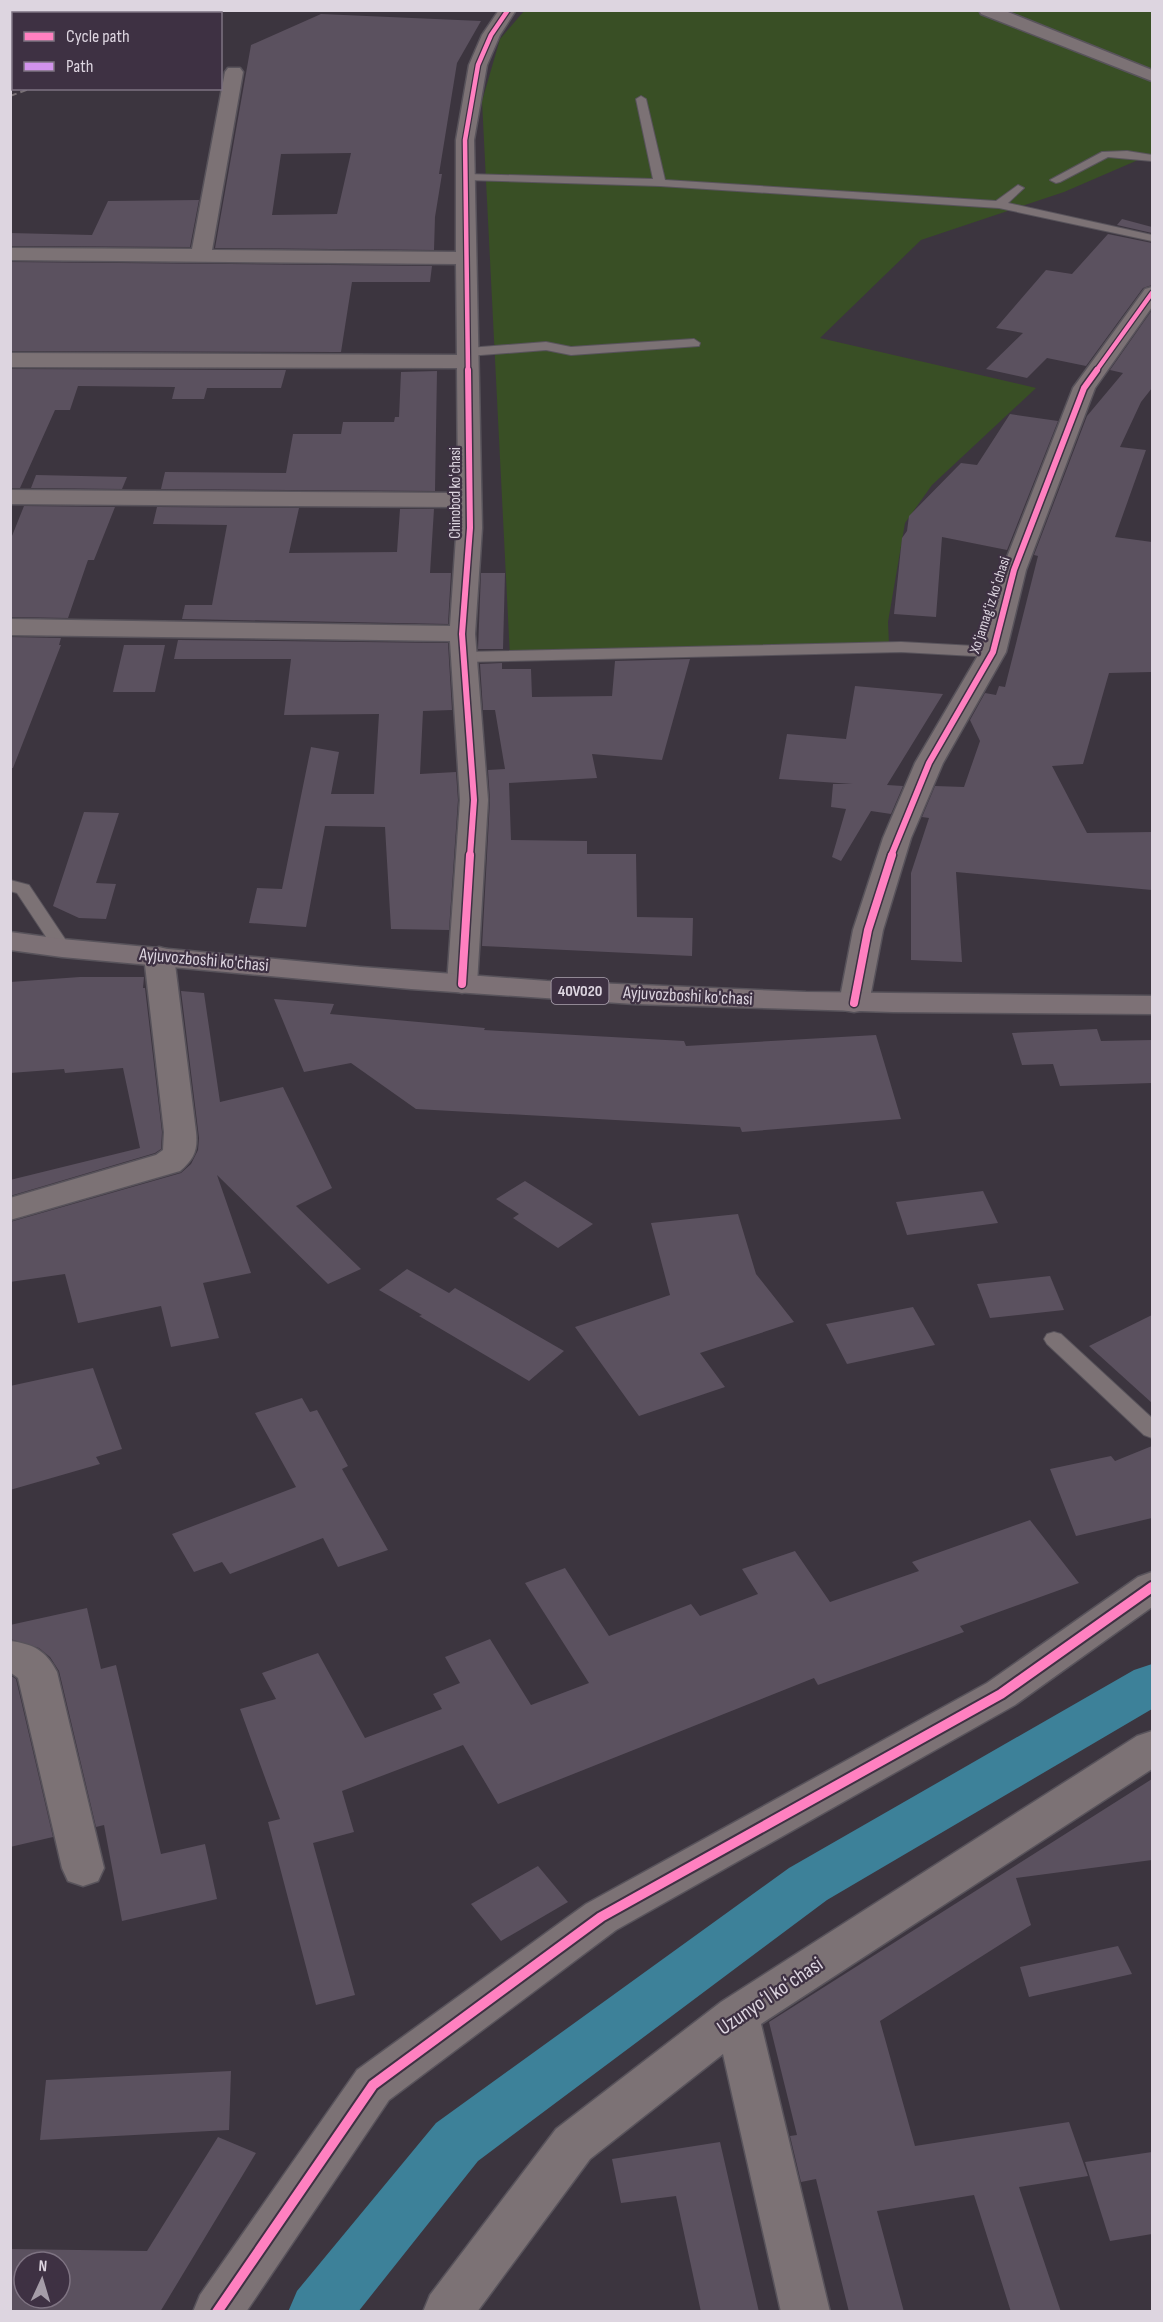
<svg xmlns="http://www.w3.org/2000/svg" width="1163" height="2322" viewBox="0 0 1163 2322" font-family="'Sofia Sans Condensed',sans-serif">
<rect width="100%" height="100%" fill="#3c353f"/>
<polygon fill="#394f25" points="524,11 1152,11 1152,154 1064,192 921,240 820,338 1036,388 932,485 905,523 888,622 889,644 510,657 482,101 500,39"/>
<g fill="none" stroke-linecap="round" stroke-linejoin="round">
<polygon fill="#3d8199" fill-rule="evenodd" points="1152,1664 1152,1709 827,1900 478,2161 358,2312 288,2312 297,2291 436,2123 789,1868 1134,1670"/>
</g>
<g fill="#5b515f" fill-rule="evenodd">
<path d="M321 14 481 21 457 63 439 174H442L435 217 434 250 215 248 251 45ZM351 153 337 214 272 215 281 154Z"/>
<polygon points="199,200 190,247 10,246 10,233 92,235 108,201"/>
<polygon points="1122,219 1152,227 1152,233 1117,225"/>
<polygon points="1108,234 1152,243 1152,285 1143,288 1086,366 1047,358 1027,378 986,369 1023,333 996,328 1046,270 1072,274"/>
<polygon points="10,262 432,266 430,282 352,282 341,352 10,351"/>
<polygon points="1152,310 1152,388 1141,402 1120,447 1146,450 1115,537 1152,542 1152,672 1109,673 1083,764 1052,766 1087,833 1152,832 1152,890 956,872 962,962 911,960 911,873 929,818 922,817 935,786 964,787 980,741 970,720 985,693 996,695 999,686 1005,687 1038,556 1034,555 1087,416 1123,373 1110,370"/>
<polygon points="10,369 286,370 281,388 207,388 204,399 172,399 175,387 78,386 70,410 55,410 20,488 10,488"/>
<polygon points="437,371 435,491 161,489 165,472 286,473 293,434 341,434 343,422 394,422 395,417 399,417 401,372"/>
<polygon points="1010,414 1058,421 1007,550 942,537 936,617 894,614 902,538 907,531 909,516 961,463 977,465"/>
<polygon points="36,475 127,477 122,489 31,488"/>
<polygon points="24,506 115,507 94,560 88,560 68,618 10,617 10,541"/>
<polygon points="157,507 299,508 289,553 397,552 400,509 434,509 430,573 451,573 448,624 182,619 185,605 212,605 227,525 153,524"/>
<polygon points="481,573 505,573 503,649 478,649"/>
<polygon points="10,637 61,638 59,645 61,645 13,768 10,768"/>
<polygon points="178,640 448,643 452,710 423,711 420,774 456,772 458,800 449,930 391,929 385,827 325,826 306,927 249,923 257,888 282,889 311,747 339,752 331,794 374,794 379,714 284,715 291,659 174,659"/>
<polygon points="124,645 165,645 155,692 113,692"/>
<polygon points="690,659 662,760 592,754 597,778 509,783 511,840 587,841 587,854 636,854 637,917 693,918 692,956 482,946 490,800 488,770 505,769 495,710 483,710 480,664 502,663 502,669 531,669 532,697 612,696 615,661"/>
<polygon points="855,686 943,694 887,785 903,786 891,814 871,811 841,861 832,857 846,809 831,807 833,784 853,784 779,779 787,734 846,739"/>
<polygon points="84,812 119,813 96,883 116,884 106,919 79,918 53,906"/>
<polygon points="80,977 144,977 143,988 145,988 162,1132 161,1149 155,1153 10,1196 10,1180 140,1148 123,1068 65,1073 64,1069 10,1073 10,982"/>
<polygon points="181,991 204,993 220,1102 283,1087 332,1188 296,1206 361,1269 328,1284 217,1175 251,1273 203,1283 219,1338 171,1347 161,1306 78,1323 65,1274 10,1282 10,1222 181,1173 191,1164 198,1150 199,1138"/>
<polygon points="274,999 334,1004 330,1014 485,1028 484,1030 684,1041 686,1046 876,1035 901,1119 742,1132 740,1127 416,1109 351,1063 304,1072"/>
<polygon points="1097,1029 1101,1041 1152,1040 1152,1083 1060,1086 1053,1064 1022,1065 1012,1033"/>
<polygon points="525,1181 593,1224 558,1248 513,1218 519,1214 496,1199"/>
<polygon points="983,1191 998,1223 907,1235 896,1202"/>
<polygon points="738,1214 756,1274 794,1322 700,1353 725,1387 639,1416 575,1327 670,1295 651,1223"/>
<polygon points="407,1269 449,1293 455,1288 564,1351 529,1381 419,1316 422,1315 379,1290"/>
<polygon points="1050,1276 1064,1310 990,1318 977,1284"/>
<polygon points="913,1307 935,1345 847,1364 826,1324"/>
<polygon points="1152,1315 1152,1403 1089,1346"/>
<polygon points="93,1368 122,1449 96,1457 100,1464 10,1490 10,1386"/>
<polygon points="302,1398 310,1412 317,1410 348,1466 342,1469 388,1550 338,1567 323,1538 230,1574 222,1562 194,1572 172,1534 296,1487 255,1413"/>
<polygon points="1152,1446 1152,1518 1076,1536 1050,1469 1111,1456 1115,1461"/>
<polygon points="1030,1520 1079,1583 960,1626 964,1632 818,1685 814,1678 498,1804 463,1745 342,1791 354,1832 313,1843 355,1995 316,2005 268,1822 280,1819 240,1709 276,1699 262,1673 318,1653 365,1738 442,1709 433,1694 460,1683 445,1657 490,1639 531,1705 589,1683 525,1583 565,1568 609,1636 691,1604 700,1616 758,1594 742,1569 795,1551 830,1602 919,1571 912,1562"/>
<polygon points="87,1608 101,1669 116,1665 161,1854 205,1844 217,1899 122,1921 104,1825 96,1827 59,1671 50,1657 39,1648 10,1639 10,1625"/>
<polygon points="10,1675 16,1679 53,1837 10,1847"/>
<polygon points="1152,1779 1152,1860 1016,1878 1031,1925 880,2021 915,2146 1069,2122 1088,2176 1019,2187 1061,2312 1011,2312 974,2195 877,2211 904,2312 849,2312 816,2179 801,2182 790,2136 797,2135 769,2022"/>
<polygon points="538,1866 568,1902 501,1941 471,1904"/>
<polygon points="1118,1946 1132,1974 1029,1997 1020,1967"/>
<polygon points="231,2071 229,2130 40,2140 46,2080"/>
<path d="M218 2137 256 2153 160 2312H10V2249L147 2251ZM24 2262H60V2298H24Z"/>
<polygon points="720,2142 759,2312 701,2312 676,2196 621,2203 612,2159"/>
<polygon points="1152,2152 1152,2234 1110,2241 1085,2162"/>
</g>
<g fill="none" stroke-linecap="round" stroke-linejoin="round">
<g stroke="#58535b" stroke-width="2">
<g id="lane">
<polygon points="14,65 14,71 10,72 10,66"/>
<polygon points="641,96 646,99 665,180 996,201 1018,185 1024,188 1008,203 1152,235 1152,241 999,208 660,186 466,180 460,177 466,174 653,179 636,99"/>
<polygon points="1127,151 1152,155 1152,161 1108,157 1060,182 1056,183 1050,180 1102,152"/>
<polygon points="694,339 700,343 699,346 571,355 546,350 468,356 462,352 468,348 546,342 571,347"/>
<polygon points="901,642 993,647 1001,652 993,657 901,652 463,662 455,657 463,652"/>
<polygon points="10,880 29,885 71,948 68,952 56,952 17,893 10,891"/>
<polygon points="1054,1332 1061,1334 1152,1418 1152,1438 1144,1435 1047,1344 1044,1339 1047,1334"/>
</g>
</g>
<g stroke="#58535b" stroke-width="3">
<g id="street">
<polygon points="55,10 72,10 70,14 53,14"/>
<polygon points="499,10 516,10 500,35 487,65 474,140 482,528 475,634 488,800 477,984 473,990 462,993 451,990 447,984 460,800 450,641 10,635 10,619 450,626 458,507 10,504 10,490 458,493 457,368 10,367 10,353 457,355 456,264 10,260 10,248 192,249 225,72 228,68 240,68 243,72 212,250 456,252 456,140 469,65 482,35"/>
<polygon points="979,10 1003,10 1152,70 1152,81 981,14"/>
<polygon points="1152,287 1152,307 1095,388 1026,570 1006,652 943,763 911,838 883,930 869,1003 865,1010 854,1012 843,1010 839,1003 853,930 883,838 915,763 980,652 1002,570 1073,388 1145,289"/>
<path d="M159 947 170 950 174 956 196 1132C198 1150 194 1159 180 1171L10 1220V1198L156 1155 163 1150 164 1132 144 956 148 950Z"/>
<polygon points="1152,1572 1152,1607 1015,1705 616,1930 389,2100 246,2312 193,2312 200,2295 357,2070 586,1904 987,1683 1138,1577"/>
<path d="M10 1641C34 1644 46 1651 57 1672L104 1868 98 1881 83 1886 68 1881 62 1868 18 1678 10 1672Z"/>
<polygon points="1152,1731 1152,1769 761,2024 830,2312 781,2312 723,2054 590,2159 477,2312 423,2312 430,2295 556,2129 721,2002 1137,1736"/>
</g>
</g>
<g stroke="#58535b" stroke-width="3">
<polygon id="primary" points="10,932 62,939 361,967 547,981 806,992 1152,996 1152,1014 893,1012 634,1004 411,989 62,957 10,950"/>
</g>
<use href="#lane" fill="#7c7275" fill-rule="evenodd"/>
<use href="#street" fill="#7c7275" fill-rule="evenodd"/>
<use href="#primary" fill="#7d7176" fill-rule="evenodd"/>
<g stroke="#787075" stroke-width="2" stroke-dasharray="7 4" stroke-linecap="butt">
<polyline points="195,14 203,10"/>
<polyline points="214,14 221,10"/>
<polyline points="10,96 32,88"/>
</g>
<polyline stroke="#d193ec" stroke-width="4" stroke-dasharray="7 4" stroke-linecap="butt" points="61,14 64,10"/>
<g stroke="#3e3143" stroke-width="7">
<g id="cycleway-far3">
<polyline points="468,371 465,140 478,65 491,35 508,10"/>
<polyline points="1096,371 1152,293"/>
</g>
</g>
<g stroke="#3e3143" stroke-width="9">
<g id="cycleway-far2">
<polyline points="468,370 470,528 462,634 474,800 470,856"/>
<polyline points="891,856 929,763 993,652 1014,570 1084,388 1097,370"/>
</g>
</g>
<g stroke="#3e3143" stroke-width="11">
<g id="cycleway-far1">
<polyline points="462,984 470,855"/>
<polyline points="854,1003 868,930 892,855"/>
</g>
</g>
<g stroke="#3e3143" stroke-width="14">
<polyline id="cycleway" points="217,2312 373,2085 601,1917 1001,1694 1152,1587"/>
</g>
<use href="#cycleway-far3" stroke="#ff80c0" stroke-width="4.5"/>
<use href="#cycleway-far2" stroke="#ff80c0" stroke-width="6"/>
<use href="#cycleway-far1" stroke="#ff80c0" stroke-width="8"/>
<use href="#cycleway" stroke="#ff80c0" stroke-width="10"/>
</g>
<g text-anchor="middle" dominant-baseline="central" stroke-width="4.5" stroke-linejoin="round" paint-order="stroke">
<g font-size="15" fill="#ddd5e0" stroke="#3e3143">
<text transform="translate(455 493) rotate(-90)">Chinobod koʻchasi</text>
<text transform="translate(990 605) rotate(-72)">Xoʻjamagʻiz koʻchasi</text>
</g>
<rect fill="#3e3143" stroke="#ada4b1" stroke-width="1.5" x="551.5" y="978" width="57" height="26" rx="4.5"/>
<g font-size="16" font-weight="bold" fill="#ddd5e0">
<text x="580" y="991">40V020</text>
</g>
<g font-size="18" fill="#ddd5e0" stroke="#3e3143">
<text transform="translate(204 960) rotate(5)">Ayjuvozboshi ko'chasi</text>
<text transform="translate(688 996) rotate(3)">Ayjuvozboshi ko'chasi</text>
</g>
<g font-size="21" fill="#ddd5e0" stroke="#3e3143">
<text transform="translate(770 1996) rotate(-34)">Uzunyoʻl koʻchasi</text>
</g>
</g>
<rect width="1163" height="2322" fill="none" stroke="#ddd5e0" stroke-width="24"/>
<rect x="12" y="12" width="210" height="78" fill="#3e3143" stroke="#7e7382" stroke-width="1.5"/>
<rect x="24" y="32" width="30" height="9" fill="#ff80c0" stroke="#7e7382" stroke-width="1.5"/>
<text x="66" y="42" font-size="18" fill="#ddd5e0">Cycle path</text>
<rect x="24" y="62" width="30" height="9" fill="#d193ec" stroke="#7e7382" stroke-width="1.5"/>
<text x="66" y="72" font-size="18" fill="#ddd5e0">Path</text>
<g transform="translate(42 2280) rotate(4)"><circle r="28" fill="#3e3143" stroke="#7e7382" stroke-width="1.5"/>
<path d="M0-4.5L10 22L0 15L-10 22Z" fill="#a59da8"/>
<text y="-9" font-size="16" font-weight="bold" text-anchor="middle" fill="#ddd5e0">N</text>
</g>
</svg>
